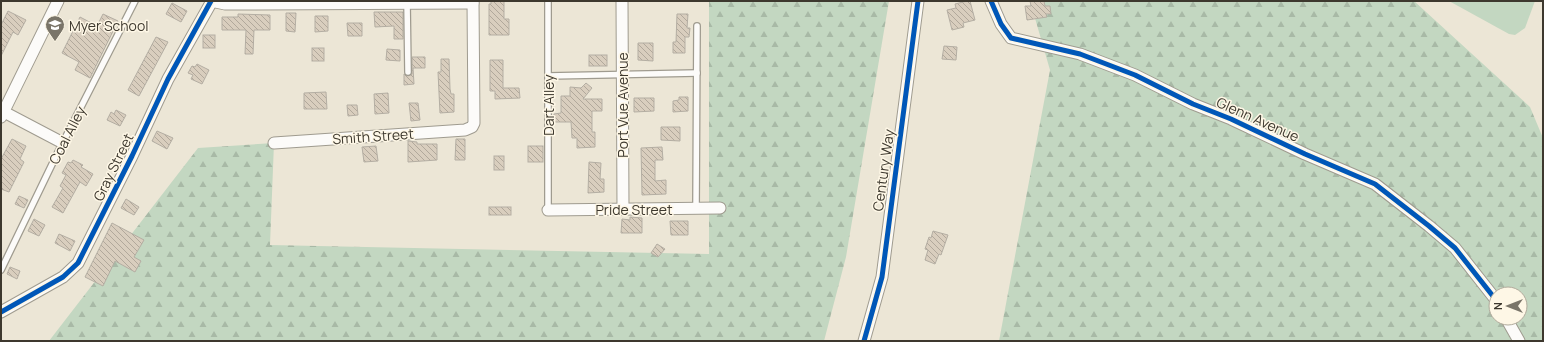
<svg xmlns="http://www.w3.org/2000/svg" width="1544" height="342" viewBox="0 0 1544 342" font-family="Manrope,sans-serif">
<defs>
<pattern id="forest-firs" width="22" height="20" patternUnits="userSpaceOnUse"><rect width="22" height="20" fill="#c3d7c1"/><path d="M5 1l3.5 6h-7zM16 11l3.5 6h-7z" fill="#a8b9a6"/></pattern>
<pattern id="building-back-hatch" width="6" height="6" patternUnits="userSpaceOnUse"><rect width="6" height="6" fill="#d9cebe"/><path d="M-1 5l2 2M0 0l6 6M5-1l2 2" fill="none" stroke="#b1a89b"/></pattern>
</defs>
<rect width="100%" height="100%" fill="#ece6d6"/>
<polygon fill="#c3d7c1" points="1449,1 1535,1 1525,28 1515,35 1509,34"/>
<g fill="url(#forest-firs)" fill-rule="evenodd">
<polygon points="709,1 889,1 846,257 824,341 49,341 198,148 274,143 270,245 709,254"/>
<path d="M1030 1H1414L1530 107 1543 138V341H999L1050 70ZM1496 294H1520V318H1496Z"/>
</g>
<g fill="url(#building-back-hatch)" stroke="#b4aea3">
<polygon points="491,1 504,1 504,19 509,19 509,35 489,35 489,4 491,4"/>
<polygon points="967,1 970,1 975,20 963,23 964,27 952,30 947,10 956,8 955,4"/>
<polygon points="1030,1 1044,1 1045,6 1050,6 1051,14 1046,14 1047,17 1027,20 1025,6 1031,6"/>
<polygon points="172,3 187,11 181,22 166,14"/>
<polygon points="8,11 26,20 18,35 13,32 1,56 1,25"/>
<polygon points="374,12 403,12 403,39 394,39 394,26 375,27"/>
<polygon points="286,13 296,13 295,32 286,31"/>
<polygon points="103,14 118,21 90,78 75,70 79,62 62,53 80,17 97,26"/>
<polygon points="238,14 270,15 270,30 254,30 253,54 245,54 246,30 222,30 222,17 238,17"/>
<polygon points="677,14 688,14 687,28 690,28 689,37 685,37 685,53 673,53 673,42 676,42"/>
<polygon points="315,16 328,16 328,31 315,32"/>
<polygon points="347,23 362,23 362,36 348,36"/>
<rect x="203" y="35" width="12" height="13"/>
<polygon points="156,37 168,42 139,96 128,90"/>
<polygon points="638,43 653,43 653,61 638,60"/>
<polygon points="944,46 957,47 956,60 942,59"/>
<rect x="312" y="48" width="12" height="13"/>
<polygon points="387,49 400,50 400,61 386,60"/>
<rect x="589" y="55" width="18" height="11"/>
<polygon points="412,57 425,57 425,68 413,68 414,84 404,85 404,74 408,76 412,74"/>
<polygon points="441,59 449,59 450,89 451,94 454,94 454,112 440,113 438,72 441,72"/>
<polygon points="490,60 503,60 503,88 519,88 520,98 495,99 495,91 490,91"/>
<polygon points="197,64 209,70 202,84 191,79 193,75 188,73 192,66 195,67"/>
<polygon points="586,83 592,88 583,99 602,99 602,111 592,111 592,132 595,132 595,147 577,148 577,138 572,138 571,122 554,122 554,114 561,113 561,96 570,96 570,87 581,88"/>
<polygon points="326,92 327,109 304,109 304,93"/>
<polygon points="388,93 389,113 375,114 374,94"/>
<polygon points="679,97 688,97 688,111 673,112 673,101 679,100"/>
<polygon points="634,98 654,98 654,111 634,112"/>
<polygon points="409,103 418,103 420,120 411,121"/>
<polygon points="347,105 357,105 358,115 348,116"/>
<polygon points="116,110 126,115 120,126 107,120 111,112 114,114"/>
<polygon points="661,127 680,127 680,141 661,140"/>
<polygon points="157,131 173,138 167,149 152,141"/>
<polygon points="12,139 26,146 20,159 24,162 9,192 1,189 1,159"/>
<polygon points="456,139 465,139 465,160 455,160"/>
<polygon points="408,141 417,142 417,144 437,144 437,160 408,162"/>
<polygon points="376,146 378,161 364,162 362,147"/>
<rect x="528" y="146" width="15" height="16"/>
<polygon points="662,147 663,160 655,160 655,181 666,180 666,194 642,195 641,148"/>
<rect x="494" y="156" width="10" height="14"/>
<polygon points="73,160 83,165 81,167 93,174 86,186 80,182 63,213 52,207 63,188 60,186 66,175 62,173 68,162 71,163"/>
<polygon points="589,162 601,163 600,179 604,179 604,192 588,193"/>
<polygon points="19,196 28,200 24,208 15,204"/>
<polygon points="126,199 139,207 134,215 121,208"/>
<rect x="489" y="207" width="22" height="8"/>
<polygon points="630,217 642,218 642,233 621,233 622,219 630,220"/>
<polygon points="34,219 45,225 39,236 28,231"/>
<polygon points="670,221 688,221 688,235 671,235"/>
<polygon points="112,223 144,240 134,257 141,261 135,272 115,261 103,286 85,277"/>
<polygon points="933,231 948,235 941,255 939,254 935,264 925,260 928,250 925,249 929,237 931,238"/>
<polygon points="59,234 75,241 70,251 55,243"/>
<polygon points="657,244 665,249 658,257 651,253"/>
<polygon points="10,267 20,271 17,279 7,274"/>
</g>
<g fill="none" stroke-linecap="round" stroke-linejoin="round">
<g stroke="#9f9b8f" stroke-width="8">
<g id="lane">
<polyline points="548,1 548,210"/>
<polyline points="407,2 408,72"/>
<polyline points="548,76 697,73"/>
<polyline points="696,209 697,26"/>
<polyline points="1,270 57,154 135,1"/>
</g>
</g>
<g stroke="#9f9b8f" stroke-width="13">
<g id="street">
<polyline points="211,1 225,4 473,3"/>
<polyline points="622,1 623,209"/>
<polyline points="991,1 1001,24 1011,38 1080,54 1135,75 1193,104 1231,119 1305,154 1375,184 1429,226 1455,248 1496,300"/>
<polyline points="4,112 63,143"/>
<polyline points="1,117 58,1"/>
<polyline points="274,143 465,130 472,127 474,123 473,1"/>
<polyline points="548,210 720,208"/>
<polyline points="1,312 63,277 78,263 132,156 168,79 212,1"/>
<polyline points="1506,318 1519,341"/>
<polyline points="864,341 882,277 918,1"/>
</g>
</g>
<use href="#lane" stroke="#fcfbf9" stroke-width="5.5"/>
<use href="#street" stroke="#fcfbf9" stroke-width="11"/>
<g stroke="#fef7e6" stroke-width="8">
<g id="cycleway">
<polyline points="991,1 1001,24 1011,38 1080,54 1135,75 1193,104 1231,119 1305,154 1375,184 1429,226 1455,248 1496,300"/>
<polyline points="1,312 63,277 78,263 132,156 168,79 211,1"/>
<polyline points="864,341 882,277 918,1"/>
</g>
</g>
<use href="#cycleway" stroke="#0057b8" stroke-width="5"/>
</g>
<defs>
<g id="school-pin" transform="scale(1)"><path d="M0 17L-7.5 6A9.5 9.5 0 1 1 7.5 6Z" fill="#7a7569" stroke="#fef7e6"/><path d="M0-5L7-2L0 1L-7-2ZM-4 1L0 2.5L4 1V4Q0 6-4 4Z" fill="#fff"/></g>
</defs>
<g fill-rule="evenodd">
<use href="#school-pin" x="55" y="25"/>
</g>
<g text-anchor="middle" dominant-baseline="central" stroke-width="3" stroke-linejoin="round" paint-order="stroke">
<g font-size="14" fill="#3d382e" stroke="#fef7e6" text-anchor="start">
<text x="69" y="25">Myer School</text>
</g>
<g font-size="14" fill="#3d382e" stroke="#fef7e6">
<text transform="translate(548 105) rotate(-90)">Dart Alley</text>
<text transform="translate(622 105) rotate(-90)">Port Vue Avenue</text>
<text transform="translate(1258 119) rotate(24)">Glenn Avenue</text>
<text transform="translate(67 135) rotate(-63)">Coal Alley</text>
<text transform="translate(373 136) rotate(-4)">Smith Street</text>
<text transform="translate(113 167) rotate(-64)">Gray Street</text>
<text transform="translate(883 170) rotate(-82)">Century Way</text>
<text x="634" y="209">Pride Street</text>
</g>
</g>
<rect width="1544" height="342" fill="none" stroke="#3d382e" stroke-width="4"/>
<g transform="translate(1508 306) rotate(270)"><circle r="19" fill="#fef7e6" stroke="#b1ab9c"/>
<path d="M0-3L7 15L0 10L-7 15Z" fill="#7a7569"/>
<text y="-6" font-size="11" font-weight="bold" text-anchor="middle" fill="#3d382e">N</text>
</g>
</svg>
